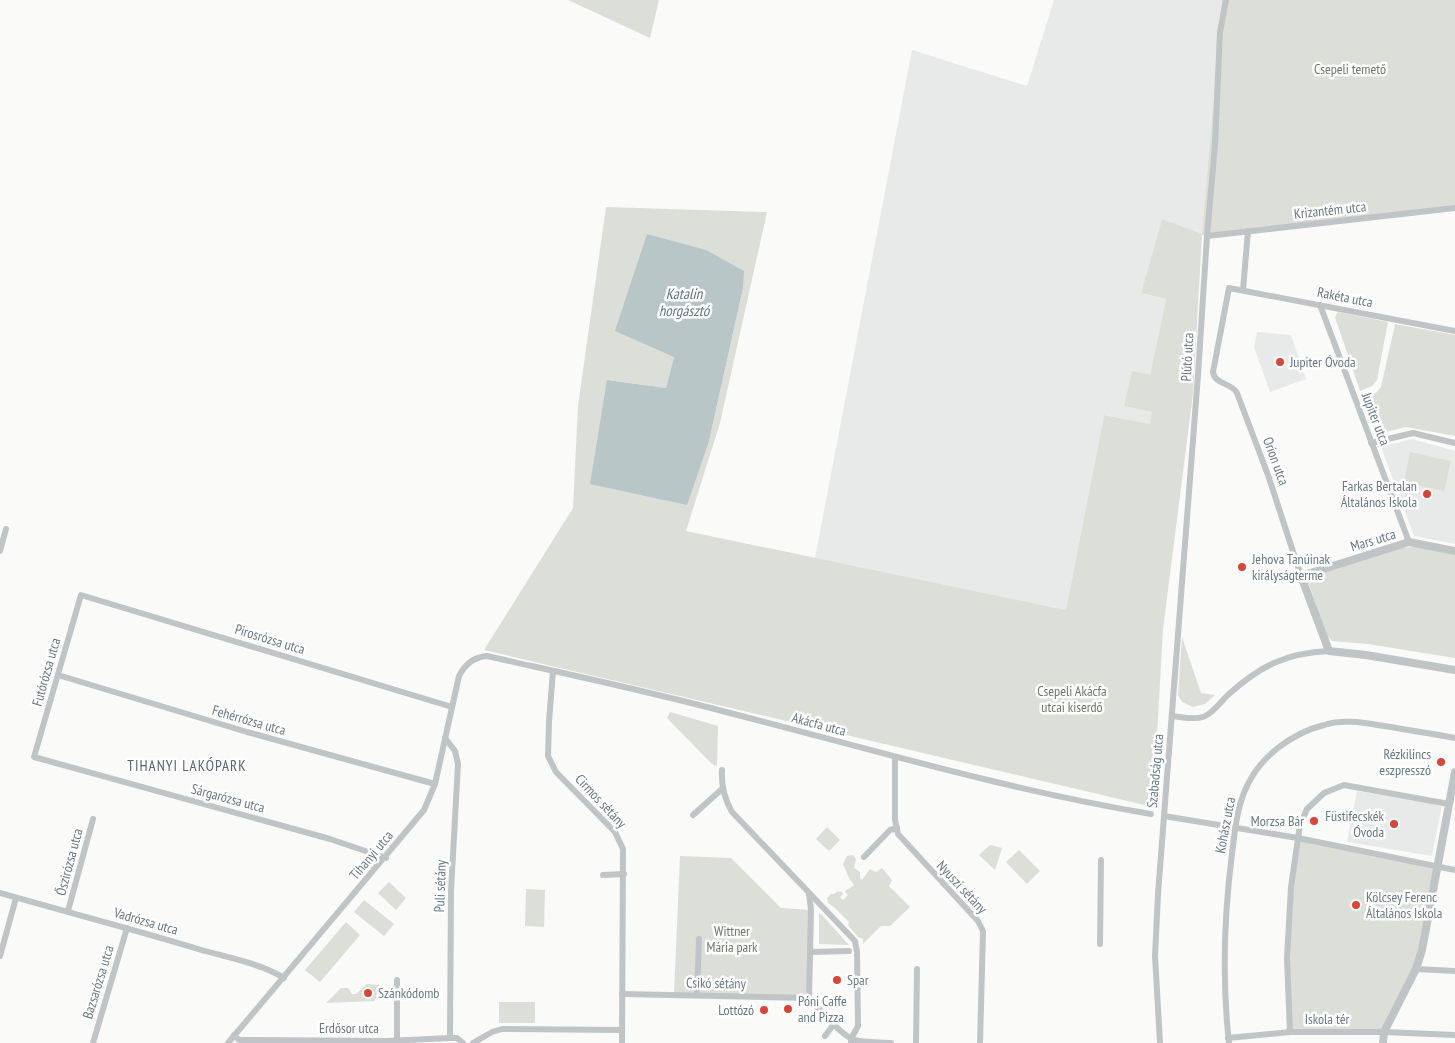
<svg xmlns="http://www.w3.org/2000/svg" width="1455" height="1043" viewBox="0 0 1455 1043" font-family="'PT Sans Narrow',sans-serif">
<rect width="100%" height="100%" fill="#fafaf8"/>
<g fill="#e8eae9">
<polygon points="1054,0 1222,0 1202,235 1162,219 1141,293 1166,299 1150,375 1124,406 1153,412 1150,424 1104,415 1066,610 815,558 912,50 1027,86"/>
<polygon points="1257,332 1291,335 1306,379 1270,392 1254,347"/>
<polygon points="1412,439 1455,451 1455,544 1414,536 1381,447"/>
<polygon points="1357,791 1442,805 1432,856 1347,842"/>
</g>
<g fill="#dbdfd7" fill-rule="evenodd">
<polygon points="568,0 659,0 650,38"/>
<path d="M1222 0H1455V208L1416 215 1202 235 1193 394 1163 629 1153 807 484 650 573 508 578 406 606 207 767 212 720 423 686 531 1066 610 1104 415 1150 424 1152 412 1124 406 1132 371 1150 375 1166 299 1141 293 1162 219 1202 234ZM743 288 709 441 608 380 666 388 674 357Z"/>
<polygon points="1338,312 1388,322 1377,380 1372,386 1360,391 1335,317"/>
<polygon points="1395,324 1455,335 1455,436 1406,427 1382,433 1368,396 1376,393 1381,387"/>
<polygon points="1410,452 1451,461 1444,491 1404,482"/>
<polygon points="1415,547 1455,555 1455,658 1368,644 1332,641 1327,636 1307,579 1310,577 1398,548"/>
<polygon points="1182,637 1201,693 1215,695 1205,704 1193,707 1182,702 1178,695"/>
<polygon points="670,712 718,726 717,766 712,764 667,718"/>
<polygon points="827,827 840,840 829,851 816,839"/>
<polygon points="1298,838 1436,867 1422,950 1384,1032 1290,1032 1287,958"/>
<polygon points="990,845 1002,848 995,870 979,855"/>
<polygon points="1019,850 1040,871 1027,884 1006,862"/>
<polygon points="853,855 856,859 854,868 860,872 860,878 862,880 870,869 876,872 882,868 892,880 889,886 910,907 890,926 881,926 863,944 863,939 858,937 848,925 849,922 835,908 828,903 827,898 831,894 834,894 838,891 842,892 843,894 840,897 843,900 848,895 845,892 846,890 850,888 854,885 849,878 843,864 847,856"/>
<polygon points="680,856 731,858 781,908 811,910 809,998 674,994"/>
<polygon points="389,882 406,898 396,910 378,893"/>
<polygon points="526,889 545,890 544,927 525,926"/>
<polygon points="364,900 394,924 384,936 354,912"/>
<polygon points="819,913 822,915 849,945 819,944"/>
<polygon points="346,922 360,935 320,982 305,970"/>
<polygon points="367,984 379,985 375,1001 326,1003 341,988 348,988 352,994 356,994"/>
<rect x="499" y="1002" width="36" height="21"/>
</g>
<polygon fill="#b8c6c8" points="647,234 706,250 744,271 743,288 709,441 687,505 590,484 607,380 666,388 674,357 615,331"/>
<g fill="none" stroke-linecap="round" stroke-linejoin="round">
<g stroke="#bfc5c7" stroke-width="6">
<polyline points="1207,236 1455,208"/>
<polyline points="1243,290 1248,231"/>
<polyline points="1320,305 1409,542"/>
<polyline points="1371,443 1413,433 1455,443"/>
<polyline points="0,551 6,529"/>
<path d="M1301 576 1268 475 1237 393C1231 382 1215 385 1213 372L1229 288 1455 331"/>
<polyline points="553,671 549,722 548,756 556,772 615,832 623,849 622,1043"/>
<polyline points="58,675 247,732 435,784"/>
<path d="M1172 716C1182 717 1194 720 1203 717 1213 714 1221 701 1229 694 1260 666 1286 653 1329 651"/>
<polyline points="445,738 455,751 458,764 451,891 450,1038"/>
<polyline points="895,758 895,820 898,834 978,921 983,931 980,1043"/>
<path d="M722 770C721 786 724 798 732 812L855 941 857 952 858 1026 851 1039V1043"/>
<polyline points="693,815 722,789"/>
<polyline points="1164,816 1298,838 1455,870"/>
<polyline points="864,857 890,830 897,828"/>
<polyline points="386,858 330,839 34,757 81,595 452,707"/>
<polyline points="603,875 624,874"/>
<path d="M0 893C66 912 132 929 198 949 225 957 260 963 284 978"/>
<path d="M809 894 811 910 809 998C819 1009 839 1033 852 1039 863 1043 879 1042 891 1043"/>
<polyline points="68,911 93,819"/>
<polyline points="1100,944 1101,860"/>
<polyline points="810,952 849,951"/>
<polyline points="0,956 16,898"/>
<polyline points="1416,969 1455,971"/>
<polyline points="397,980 397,1040"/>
<polyline points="622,994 809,998"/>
<polyline points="697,995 699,939"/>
<polyline points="1290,1032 1287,958 1291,887 1300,825 1307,809 1324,793 1344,785 1449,804"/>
<polyline points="234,1035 239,1040 387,1041 450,1038 457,1038 463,1043"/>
<polyline points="825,1036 834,1024"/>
<polyline points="1228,1038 1290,1032 1384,1032 1455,1035"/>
<polyline points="93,1043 127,928"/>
<path d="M228 1043 424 810 435 784 459 676C465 664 474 657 487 656 567 674 647 691 726 712 867 748 1007 790 1151 814"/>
<polyline points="473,1043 492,1032 502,1029 622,1030"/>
<polyline points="916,1043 917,969"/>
<polyline points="1160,1043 1155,956 1158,894 1198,375 1207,236 1215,145 1220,32 1226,0"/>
<path d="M1229 1043C1222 980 1224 916 1232 854 1235 830 1237 805 1248 784 1262 755 1293 733 1324 725 1346 718 1369 724 1391 727 1413 731 1434 734 1455 738"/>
</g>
<g stroke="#bfc5c7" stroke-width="8">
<polyline points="1455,551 1409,542 1301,576 1329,651 1366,655 1455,670"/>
<polyline points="1383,1043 1384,1032 1416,969 1422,950 1455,772"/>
</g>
</g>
<g fill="#da4538" stroke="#fff" stroke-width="2">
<circle cx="1280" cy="362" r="5"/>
<circle cx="1427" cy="494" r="5"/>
<circle cx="1242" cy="567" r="5"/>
<circle cx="1441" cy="762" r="5"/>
<circle cx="1314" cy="821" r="5"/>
<circle cx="1394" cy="824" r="5"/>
<circle cx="1356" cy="905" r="5"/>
<circle cx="837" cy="980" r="5"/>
<circle cx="368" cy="993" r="5"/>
<circle cx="788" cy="1009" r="5"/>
<circle cx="764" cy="1010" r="5"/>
</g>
<g text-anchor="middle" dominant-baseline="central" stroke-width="5" stroke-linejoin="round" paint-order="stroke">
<g font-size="14" fill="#6c7a65" stroke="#fff">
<text x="1350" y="69">Csepeli temető</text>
<text x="1072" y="691">Csepeli Akácfa<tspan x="1072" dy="16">utcai kiserdő</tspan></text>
<text x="732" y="931">Wittner<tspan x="732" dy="16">Mária park</tspan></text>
</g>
<g font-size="14" fill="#667a81" stroke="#fff">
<text transform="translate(1330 210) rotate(-6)">Krizantém utca</text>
<text transform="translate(1345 297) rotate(11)">Rakéta utca</text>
<text transform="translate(1187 357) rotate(-87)">Plútó utca</text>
<text transform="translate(1376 419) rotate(69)">Jupiter utca</text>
<text transform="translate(1276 461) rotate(70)">Orion utca</text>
<text transform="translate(1373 540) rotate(-17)">Mars utca</text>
<text transform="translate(270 639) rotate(17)">Pirosrózsa utca</text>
<text transform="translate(46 672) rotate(-74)">Futórózsa utca</text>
<text transform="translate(249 720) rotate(16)">Fehérrózsa utca</text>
<text transform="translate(819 724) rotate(15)">Akácfa utca</text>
<text transform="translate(1155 771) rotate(-85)">Szabadság utca</text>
<text transform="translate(228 798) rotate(15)">Sárgarózsa utca</text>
<text transform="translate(601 801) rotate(47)">Cirmos sétány</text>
<text transform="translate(1225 825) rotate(-79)">Kohász utca</text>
<text transform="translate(371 855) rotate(-50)">Tihanyi utca</text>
<text transform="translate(69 862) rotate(-75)">Őszirózsa utca</text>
<text transform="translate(440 886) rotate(-88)">Puli sétány</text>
<text transform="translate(962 887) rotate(47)">Nyuszi sétány</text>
<text transform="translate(146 921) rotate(16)">Vadrózsa utca</text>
<text transform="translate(98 982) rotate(-73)">Bazsarózsa utca</text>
<text transform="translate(716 983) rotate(1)">Csikó sétány</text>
<text x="1327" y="1019">Iskola tér</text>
<text x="349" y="1028">Erdősor utca</text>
</g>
<g font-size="14" fill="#667a81" stroke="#fff" text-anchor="start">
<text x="1290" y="362">Jupiter Óvoda</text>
<text x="1417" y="486" text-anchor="end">Farkas Bertalan<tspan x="1417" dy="16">Általános Iskola</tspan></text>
<text x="1252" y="559">Jehova Tanúinak<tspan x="1252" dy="16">királyságterme</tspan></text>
<text x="1431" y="754" text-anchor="end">Rézkilincs<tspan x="1431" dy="16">eszpresszó</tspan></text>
<text x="1384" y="816" text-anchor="end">Füstifecskék<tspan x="1384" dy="16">Óvoda</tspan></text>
<text x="1304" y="821" text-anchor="end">Morzsa Bár</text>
<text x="1366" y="897">Kölcsey Ferenc<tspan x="1366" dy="16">Általános Iskola</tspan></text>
<text x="847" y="980">Spar</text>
<text x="378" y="993">Szánkódomb</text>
<text x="798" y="1001">Póni Caffe<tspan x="798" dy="16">and Pizza</tspan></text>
<text x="754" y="1010" text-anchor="end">Lottózó</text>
</g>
<g font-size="15" font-style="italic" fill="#61787b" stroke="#fff">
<text x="684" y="293">Katalin<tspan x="684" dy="17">horgásztó</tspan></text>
</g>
<g font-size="15" letter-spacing="1" fill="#58676d" stroke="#fff">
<text x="187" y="765">TIHANYI LAKÓPARK</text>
</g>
</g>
</svg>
